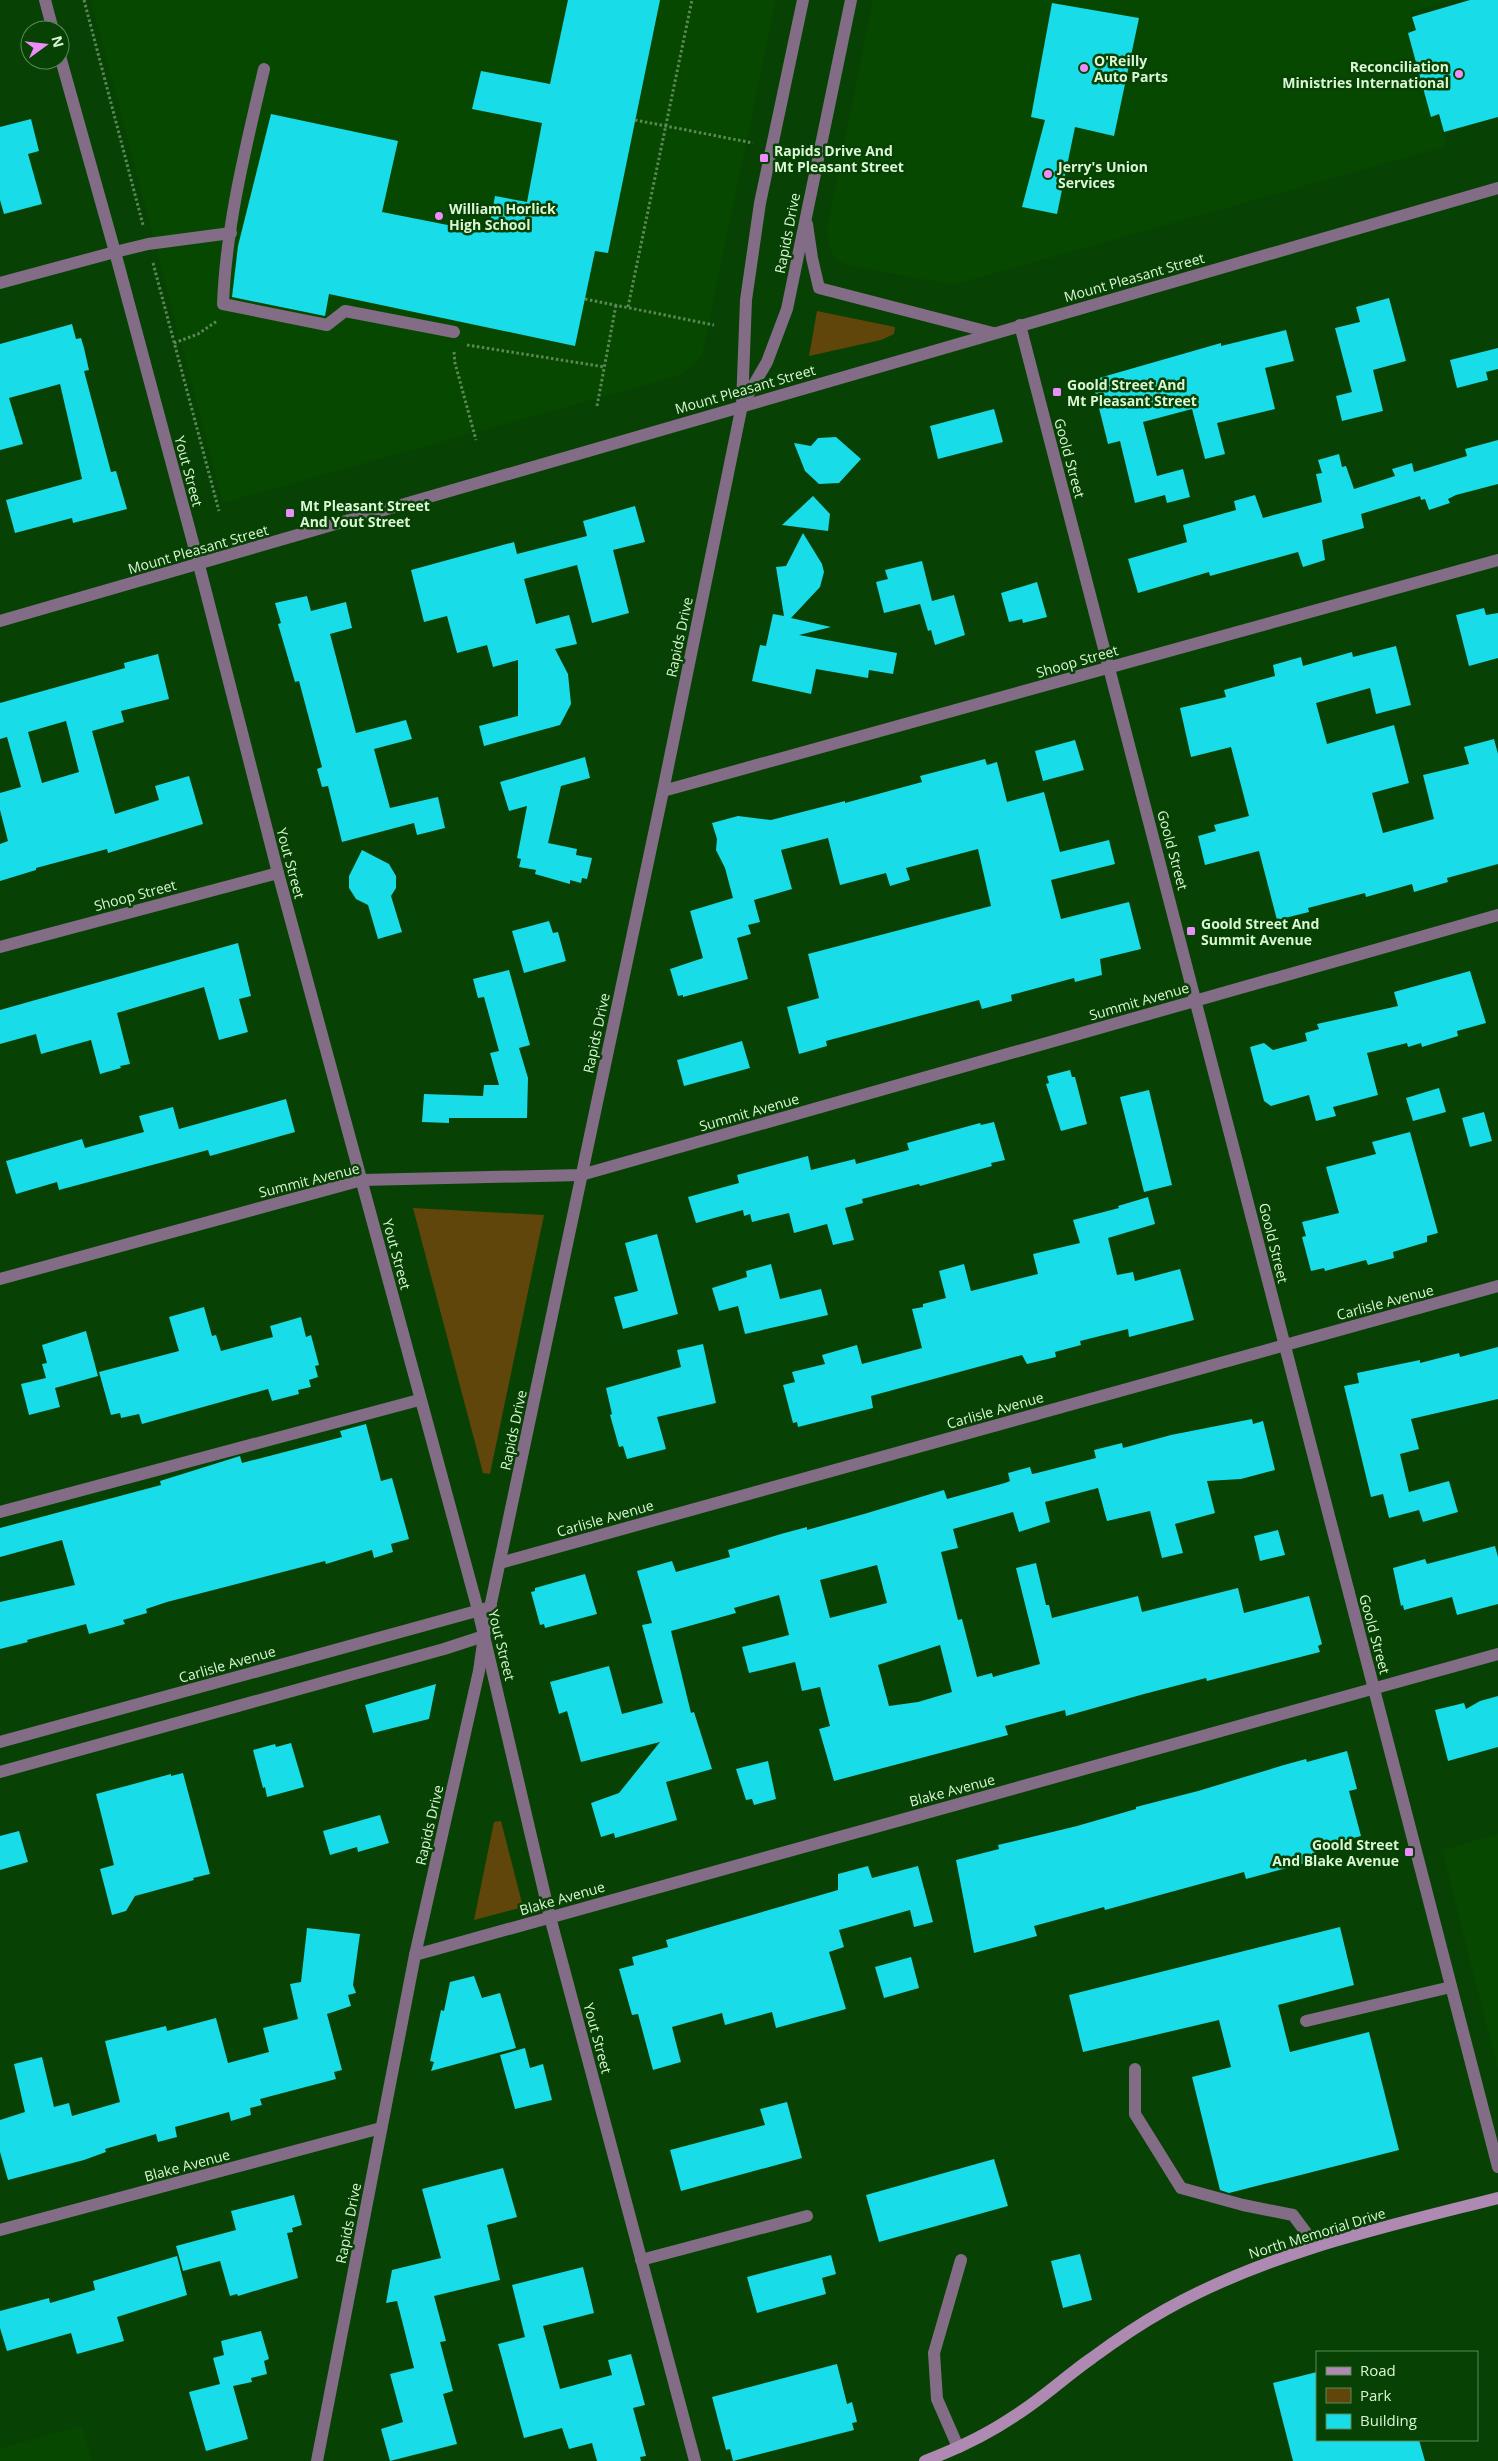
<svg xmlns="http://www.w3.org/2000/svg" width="1498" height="2461" viewBox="0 0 1498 2461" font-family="'Open Sans',sans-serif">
<rect width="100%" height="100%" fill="#074103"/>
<g fill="#074801">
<polygon points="91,0 776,0 702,356 681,375 223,503"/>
<polygon points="873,0 1455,0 1410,12 1447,146 953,285 847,265 835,259 829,246 827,230"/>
<polygon points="1498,1834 1498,2071 1442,1850"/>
<polygon points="82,2426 92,2461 0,2461 0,2448"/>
</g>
<g fill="#61460b">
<polygon points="817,311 895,327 894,334 881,340 809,356"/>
<polygon points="413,1208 544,1215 490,1474 483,1473"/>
<polygon points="501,1821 523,1907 474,1920 494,1822"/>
</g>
<g fill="#18dce8" fill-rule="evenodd">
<polygon points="568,0 660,0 608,253 595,251 575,346 329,294 325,316 232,297 238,246 271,114 398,141 382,212 488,233 495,196 527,202 542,123 472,109 481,71 550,84"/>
<polygon points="1470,0 1498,0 1498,117 1444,132 1439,114 1431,117 1408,33 1416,30 1412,17"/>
<polygon points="1052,3 1139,18 1114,136 1075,127 1057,214 1022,207 1045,120 1031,117"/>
<polygon points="31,119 39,151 28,154 42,204 4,214 0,200 0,127"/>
<polygon points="1389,298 1406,361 1373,370 1383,411 1342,421 1336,396 1352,392 1335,328 1360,322 1356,307"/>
<polygon points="72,324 76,339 81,338 84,348 89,370 84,371 111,472 116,471 127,509 73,523 72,518 15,533 6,500 82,479 60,384 9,398 23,444 0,450 0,344"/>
<polygon points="1286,330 1294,361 1265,368 1275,409 1217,423 1225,454 1205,459 1192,409 1143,422 1157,476 1183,469 1190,497 1167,503 1165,495 1135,503 1120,441 1108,444 1092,380 1221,343 1221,346"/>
<polygon points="1498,348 1498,369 1486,372 1488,380 1457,388 1450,360"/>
<polygon points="994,409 1003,442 938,459 930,426"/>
<polygon points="836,437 861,459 839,483 819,484 805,471 794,443 811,446 818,438"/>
<polygon points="1498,440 1498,484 1456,495 1448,499 1450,503 1429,510 1425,499 1421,500 1420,496 1361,514 1364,528 1322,540 1325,560 1303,567 1298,552 1210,576 1209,572 1138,593 1128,559 1187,542 1183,525 1236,510 1234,501 1255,495 1263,518 1322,502 1316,474 1322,473 1318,460 1339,454 1342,467 1346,466 1354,489 1395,476 1392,469 1412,463 1414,472 1467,456 1465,449"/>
<polygon points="813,496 830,514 828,531 782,525"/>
<polygon points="635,506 645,542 613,550 629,613 592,623 577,565 524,579 536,624 569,615 577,644 555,649 568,674 571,704 560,725 484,746 479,726 518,716 518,660 493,667 487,645 457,653 447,616 424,622 411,570 514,542 517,554 587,536 583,521"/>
<polygon points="803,533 822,564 824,572 820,587 791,618 831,627 799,635 897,653 893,674 869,670 868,678 816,669 811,694 752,681 760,645 766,646 773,614 784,616 776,567 786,566"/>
<polygon points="922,561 932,601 954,595 965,635 935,645 931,630 928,631 920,604 884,613 876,582 888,579 885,570"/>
<polygon points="1037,582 1047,617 1023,623 1022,619 1009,622 1001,593"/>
<polygon points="307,596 311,611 346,602 352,628 330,634 356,733 406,720 412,739 374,749 390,808 438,797 445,828 417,835 414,823 342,842 328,786 322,787 317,769 322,767 299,681 295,682 278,624 281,623 275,603"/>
<polygon points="1484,608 1486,615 1498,613 1498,658 1469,666 1456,615"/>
<polygon points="1396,646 1411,705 1376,714 1370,688 1316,703 1327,744 1394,725 1409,783 1372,793 1383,833 1434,819 1423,775 1469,764 1464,747 1494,739 1498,754 1498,864 1447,878 1448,882 1414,892 1412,884 1366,897 1365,893 1308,908 1309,912 1277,920 1259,851 1205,865 1198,836 1216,831 1214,825 1249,816 1231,747 1191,757 1180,708 1226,697 1224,690 1275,676 1273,665 1301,657 1303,666 1352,652 1353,657"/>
<path d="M158 654 169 699 121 711 124 722 92 731 115 814 159 800 155 786 189 776 203 824 108 853 107 849 36 868V870L0 881V844L8 841 0 810V793L21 787 7 737 0 739V703L125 668 124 663ZM66 721 79 772 42 783 28 732Z"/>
<polygon points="1075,740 1084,770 1043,781 1035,751"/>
<polygon points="585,757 590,778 561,786 548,843 577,849 576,855 592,858 587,879 582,878 581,883 570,880 570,884 535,874 536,870 519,867 521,859 517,858 527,806 509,811 500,782"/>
<polygon points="985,759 987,765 997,762 1007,802 1044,792 1060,852 1109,840 1115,864 1051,880 1061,919 1129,902 1141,949 1100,959 1102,975 1075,982 1074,978 1011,995 1012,1001 982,1009 979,1000 919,1016 826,1041 827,1046 799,1054 787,1007 819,998 808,954 991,906 978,849 906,868 910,880 890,886 886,873 840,885 828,838 781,850 792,889 754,900 760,922 748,925 751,934 737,938 748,979 683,997 683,995 678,996 670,969 703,958 690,911 733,898 725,868 716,850 717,839 712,823 738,816 771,820 845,801 845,803 922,782 920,776"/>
<polygon points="362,850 389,864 396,876 396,888 391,896 402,932 378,939 368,905 356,899 349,888 349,876"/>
<polygon points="549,921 553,933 558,932 566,961 524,973 512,931"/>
<polygon points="238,943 251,996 239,999 248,1032 219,1040 204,987 117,1013 130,1064 120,1066 121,1068 100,1074 91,1040 41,1054 36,1034 0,1044 0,1010"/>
<polygon points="509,970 530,1045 519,1048 528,1078 527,1118 449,1118 449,1123 422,1122 424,1094 483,1096 484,1085 499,1085 490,1053 499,1051 484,997 478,998 473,979"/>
<polygon points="1470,971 1486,1023 1457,1031 1458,1036 1422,1047 1421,1043 1408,1047 1407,1043 1367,1053 1378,1095 1333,1107 1336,1116 1316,1121 1309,1095 1271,1106 1264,1101 1250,1047 1264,1043 1273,1050 1307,1041 1305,1033 1319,1029 1317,1024 1398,1006 1394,992"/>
<polygon points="742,1041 750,1068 684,1086 677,1060"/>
<polygon points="1070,1070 1072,1077 1075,1077 1087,1124 1061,1131 1046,1084 1049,1083 1047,1076"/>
<polygon points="1439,1088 1446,1112 1413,1121 1406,1098"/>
<polygon points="1149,1090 1172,1185 1144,1192 1120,1097"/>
<polygon points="286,1099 295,1132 210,1156 208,1150 59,1190 57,1182 16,1194 6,1161 82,1139 85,1148 144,1132 139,1116 173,1107 179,1129"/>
<polygon points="1484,1112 1492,1141 1470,1147 1462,1118"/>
<polygon points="994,1122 1005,1160 991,1163 992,1166 920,1186 919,1184 862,1199 863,1203 845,1208 854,1240 833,1245 827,1224 794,1233 789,1213 752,1222 750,1214 744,1216 743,1210 696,1223 688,1197 739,1183 737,1175 808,1156 811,1170 855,1159 856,1164 909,1150 907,1143 980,1123 981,1125"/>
<polygon points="1410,1132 1438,1233 1427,1236 1427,1242 1393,1252 1394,1258 1368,1265 1366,1260 1325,1271 1324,1268 1311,1271 1302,1237 1306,1236 1302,1222 1339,1213 1326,1167 1376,1154 1372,1142"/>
<polygon points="1148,1197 1155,1224 1108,1238 1117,1275 1133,1272 1135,1281 1180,1269 1194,1320 1129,1337 1128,1329 1080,1341 1081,1345 1055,1352 1056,1357 1027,1364 1022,1355 871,1396 873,1408 798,1427 797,1422 793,1423 783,1385 795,1382 792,1372 825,1364 822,1355 857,1345 862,1364 922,1348 912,1309 923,1307 923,1304 946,1298 939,1271 964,1264 971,1291 1038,1274 1033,1254 1080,1243 1073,1220 1119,1208 1118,1206"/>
<polygon points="657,1234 678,1314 623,1329 614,1297 638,1291 625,1243"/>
<polygon points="771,1264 780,1299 821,1289 828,1315 745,1334 738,1306 719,1311 712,1288 747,1277 746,1271"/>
<polygon points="204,1307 212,1336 216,1335 221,1351 273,1337 270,1326 301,1317 306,1337 311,1335 319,1365 315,1366 318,1377 309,1380 311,1387 298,1390 299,1394 272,1401 268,1389 142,1424 139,1414 121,1418 120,1413 111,1415 99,1372 179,1351 169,1317"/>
<polygon points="86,1331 98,1376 55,1388 60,1407 29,1415 21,1384 46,1378 42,1364 47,1363 42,1345"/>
<polygon points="703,1344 716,1403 657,1417 666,1449 627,1459 623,1446 619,1447 610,1415 612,1414 606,1388 681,1367 677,1350"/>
<polygon points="1498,1347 1498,1399 1411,1419 1419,1449 1400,1454 1409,1492 1449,1481 1458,1512 1423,1522 1419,1510 1389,1518 1383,1494 1371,1497 1344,1386 1359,1383 1357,1373 1420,1360 1420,1363 1459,1353 1460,1357"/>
<path d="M1252 1419 1253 1424 1263 1421 1275 1470 1241 1479 1207 1481 1215 1513 1175 1524 1183 1553 1162 1558 1150 1511 1107 1521 1098 1488 1045 1502 1050 1522 1019 1532 1013 1512 953 1529 958 1548 941 1552 958 1620 962 1619 977 1677 992 1673 993 1677 1040 1664 1016 1568 1036 1563 1046 1605H1049L1052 1618 1138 1596 1142 1612 1238 1588 1244 1613 1309 1596 1322 1644 1318 1646 1320 1652 1207 1681 1206 1678 1144 1694 1066 1716 1065 1710 1005 1726 1008 1735 834 1781 819 1729 830 1726 820 1687 802 1691 795 1662 749 1673 742 1647 789 1635 779 1595 734 1608 736 1613 671 1631 691 1713 694 1712 712 1769 666 1782 677 1820 615 1838 614 1833 601 1837 591 1803 619 1793 660 1742 581 1762 567 1711 559 1714 550 1682 609 1666 622 1714 663 1703 642 1625 652 1623 637 1571 672 1561 676 1572 730 1557 728 1550 781 1534 807 1527V1530L864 1514 944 1490 947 1499 1005 1483 1010 1481 1008 1473 1030 1467 1032 1474 1037 1473 1096 1458 1094 1450 1122 1443 1123 1448 1171 1435ZM877 1565 887 1603 830 1618 820 1580ZM940 1645 952 1692 918 1702 889 1706 878 1665Z"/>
<polygon points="366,1424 381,1481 392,1478 409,1539 391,1544 393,1552 374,1558 372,1550 326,1564 325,1561 167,1602 146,1609 147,1613 123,1620 125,1624 89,1634 86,1624 27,1640 28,1642 0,1649 0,1602 75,1585 62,1540 0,1557 0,1528 161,1485 160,1481 240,1456 242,1463 342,1437 340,1431"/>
<polygon points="1278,1530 1285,1555 1260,1561 1254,1536"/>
<polygon points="1495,1546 1498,1557 1498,1604 1457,1615 1452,1597 1404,1610 1403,1605 1401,1606 1393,1568 1425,1559 1427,1564"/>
<polygon points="585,1574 597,1614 545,1628 544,1624 540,1625 531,1592 535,1591 535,1588"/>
<polygon points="436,1684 429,1719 373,1733 365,1705"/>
<polygon points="1498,1696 1498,1747 1448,1761 1435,1710 1464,1703 1466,1709 1480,1701"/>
<polygon points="291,1743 304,1787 267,1797 265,1787 263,1788 253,1750 275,1744 276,1747"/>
<polygon points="1347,1751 1357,1789 1349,1791 1361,1836 1314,1848 1317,1860 1246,1879 1244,1872 1105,1910 1104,1907 1034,1926 1037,1936 974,1953 956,1860 999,1849 998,1845 1077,1826 1136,1809 1136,1807 1198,1791 1284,1765 1306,1759 1307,1762"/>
<polygon points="768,1761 776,1799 754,1805 752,1799 746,1800 736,1769"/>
<polygon points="183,1773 210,1874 193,1878 194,1880 135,1896 126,1911 112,1915 100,1869 114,1865 96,1794 171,1774 171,1776"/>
<polygon points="380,1815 389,1843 358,1852 357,1847 330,1855 323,1831"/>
<polygon points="19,1831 28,1862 0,1870 0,1836"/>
<polygon points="868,1866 872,1878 918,1866 933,1922 914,1927 910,1910 839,1930 844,1947 829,1952 846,2009 776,2028 772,2012 725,2025 722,2013 672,2027 681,2062 653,2070 638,2014 632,2015 619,1969 634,1965 632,1957 668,1947 666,1940 838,1890 838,1874"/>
<polygon points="1340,1927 1354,1985 1278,2005 1290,2052 1369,2032 1399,2150 1229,2193 1220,2190 1192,2077 1231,2067 1219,2020 1083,2052 1069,1995"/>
<polygon points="307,1928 360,1934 353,1985 356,1993 348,1995 351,2006 327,2014 342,2070 334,2072 336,2079 260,2099 262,2105 250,2108 251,2115 231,2121 229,2112 175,2127 177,2137 158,2142 156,2134 105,2149 106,2152 84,2160 8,2180 0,2152 0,2120 25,2112 14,2064 42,2057 54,2107 69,2103 72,2116 120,2102 105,2041 166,2026 167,2031 216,2018 228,2063 269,2052 263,2028 298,2019 290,1984 301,1982"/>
<polygon points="911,1957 919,1988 884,1998 875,1967"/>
<polygon points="474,1976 482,1998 500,1993 516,2048 431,2071 434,2062 430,2061 441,2010 444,2011 450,1982"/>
<polygon points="525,2048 530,2068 543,2064 552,2100 515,2109 500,2055"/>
<polygon points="787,2102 802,2158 681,2191 670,2150 765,2125 760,2109"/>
<polygon points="994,2159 1008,2206 879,2242 866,2195"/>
<polygon points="503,2168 517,2217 487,2225 500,2280 434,2296 446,2341 440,2342 453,2391 443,2394 457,2444 390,2461 381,2429 403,2422 390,2374 414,2368 397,2301 386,2303 392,2270 441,2258 422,2189"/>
<polygon points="294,2195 302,2225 292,2228 293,2232 287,2233 298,2278 238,2296 237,2294 230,2296 220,2261 183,2271 176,2246 236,2230 231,2211"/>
<polygon points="1080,2254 1092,2300 1063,2308 1051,2261"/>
<polygon points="831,2255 836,2274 822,2278 826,2294 757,2313 747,2277"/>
<polygon points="177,2256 187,2295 117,2317 124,2341 77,2354 71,2333 7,2351 0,2328 0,2311 49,2298 50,2303 95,2290 93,2281"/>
<polygon points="583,2267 594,2313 543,2326 560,2389 612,2375 608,2360 631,2354 645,2405 633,2408 646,2456 640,2457 641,2461 597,2461 592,2443 569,2449 562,2428 524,2438 498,2344 525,2337 512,2285"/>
<polygon points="261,2331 269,2359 264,2361 267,2374 251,2378 252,2382 233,2386 248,2439 206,2451 189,2392 220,2384 213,2358 224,2355 221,2341"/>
<polygon points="837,2364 847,2404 852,2402 857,2422 852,2423 854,2430 733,2461 730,2449 726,2450 712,2397"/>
<polygon points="1317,2372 1317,2440 1419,2440 1425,2461 1293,2461 1273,2383"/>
</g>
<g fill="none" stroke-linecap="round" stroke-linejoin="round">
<g stroke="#5a8856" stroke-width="3" stroke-dasharray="2.5 2.5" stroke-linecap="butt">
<polyline points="84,0 143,225"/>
<polyline points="635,120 753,143"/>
<polyline points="153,263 219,511"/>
<polyline points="585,299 714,325"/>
<polyline points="628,307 692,0"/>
<polyline points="174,343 198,334 217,321"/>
<polyline points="467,345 605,367"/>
<polyline points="454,352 455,363 476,440"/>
<polyline points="597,406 616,305"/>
</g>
<g stroke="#826c86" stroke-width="12">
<path d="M264 69C246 146 226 225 223 304L327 325 345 311 454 332"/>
<polyline points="115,252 148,244 231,233"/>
<polyline points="0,1512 419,1400"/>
<polyline points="1306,2021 1451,1987"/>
<polyline points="1135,2069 1135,2114 1181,2188 1243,2205 1293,2215 1316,2246"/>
<polyline points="641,2260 807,2216"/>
<polyline points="958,2447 937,2399 934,2353 961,2260"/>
</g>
<g stroke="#826c86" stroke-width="12">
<polyline points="45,0 53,30"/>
<polyline points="60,56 115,252 199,565 278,873 478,1610 550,1917 695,2461"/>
<polyline points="0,283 115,252"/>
<polyline points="1020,325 1498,2167"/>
<polyline points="663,791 1498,560"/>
<polyline points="0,947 278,873"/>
<polyline points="0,1279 362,1180 581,1175 1498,915"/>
<polyline points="500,1563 1498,1286"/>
<polyline points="415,1955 1498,1654"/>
<polyline points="0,2230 381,2128"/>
</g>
<g stroke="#826c86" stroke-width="12">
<polyline points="807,224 812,258 819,288 993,333"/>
<polyline points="743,403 767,362 787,309 851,0"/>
<polyline points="0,621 1498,188"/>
<polyline points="0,1742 491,1607"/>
<polyline points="0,1772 444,1649 484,1636"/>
<polyline points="317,2461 415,1955 479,1671 484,1636 663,791 742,405 746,300 760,203 803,0"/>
</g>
<path stroke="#ae8ab3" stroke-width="12" d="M925 2461C957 2449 988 2434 1016 2415 1043 2398 1066 2376 1092 2358 1115 2341 1140 2324 1165 2310 1268 2252 1384 2227 1498 2198"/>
</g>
<g fill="#eb8dfb" stroke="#074103" stroke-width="2">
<circle cx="1084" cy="68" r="5"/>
<circle cx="1459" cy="74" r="5"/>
<rect x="759" y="153" width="10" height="10" rx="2.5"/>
<circle cx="1048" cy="174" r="5"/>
<circle cx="439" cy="216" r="5"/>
<rect x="1052" y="387" width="10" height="10" rx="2.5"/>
<rect x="285" y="508" width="10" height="10" rx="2.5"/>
<rect x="1186" y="926" width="10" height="10" rx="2.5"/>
<rect x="1404" y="1847" width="10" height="10" rx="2.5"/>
</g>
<g text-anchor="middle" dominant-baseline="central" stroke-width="5" stroke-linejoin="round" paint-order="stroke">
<g font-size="14" font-weight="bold" fill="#d9f6d5" stroke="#074103" text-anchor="start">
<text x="1094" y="60">O'Reilly<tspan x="1094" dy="16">Auto Parts</tspan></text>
<text x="1449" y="66" text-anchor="end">Reconciliation<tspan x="1449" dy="16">Ministries International</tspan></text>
<text x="774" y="150">Rapids Drive And<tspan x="774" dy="16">Mt Pleasant Street</tspan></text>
<text x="1058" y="166">Jerry's Union<tspan x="1058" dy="16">Services</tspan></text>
<text x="449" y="208">William Horlick<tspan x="449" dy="16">High School</tspan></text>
<text x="1067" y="384">Goold Street And<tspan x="1067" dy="16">Mt Pleasant Street</tspan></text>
<text x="300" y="505">Mt Pleasant Street<tspan x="300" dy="16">And Yout Street</tspan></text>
<text x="1201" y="923">Goold Street And<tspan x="1201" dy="16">Summit Avenue</tspan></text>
<text x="1399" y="1844" text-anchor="end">Goold Street<tspan x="1399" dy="16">And Blake Avenue</tspan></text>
</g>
<g font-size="14" fill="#d9f6d5" stroke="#074103">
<text transform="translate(787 233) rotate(-79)">Rapids Drive</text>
<text transform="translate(1134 277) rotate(-16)">Mount Pleasant Street</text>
<text transform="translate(745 389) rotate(-16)">Mount Pleasant Street</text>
<text transform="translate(1070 458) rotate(75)">Goold Street</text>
<text transform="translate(189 471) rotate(75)">Yout Street</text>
<text transform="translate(198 549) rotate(-16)">Mount Pleasant Street</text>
<text transform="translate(679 637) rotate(-78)">Rapids Drive</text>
<text transform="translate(1077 661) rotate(-16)">Shoop Street</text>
<text transform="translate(1173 850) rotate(75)">Goold Street</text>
<text transform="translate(291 863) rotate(75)">Yout Street</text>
<text transform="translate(135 895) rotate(-15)">Shoop Street</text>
<text transform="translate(1139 1001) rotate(-16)">Summit Avenue</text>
<text transform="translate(596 1033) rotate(-78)">Rapids Drive</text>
<text transform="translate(749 1112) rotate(-16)">Summit Avenue</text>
<text transform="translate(309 1180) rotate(-14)">Summit Avenue</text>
<text transform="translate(1274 1243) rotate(76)">Goold Street</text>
<text transform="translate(397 1254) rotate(75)">Yout Street</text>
<text transform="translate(1385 1302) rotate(-15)">Carlisle Avenue</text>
<text transform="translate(995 1410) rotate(-16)">Carlisle Avenue</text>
<text transform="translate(513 1430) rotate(-78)">Rapids Drive</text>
<text transform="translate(605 1518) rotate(-16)">Carlisle Avenue</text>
<text transform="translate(1375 1634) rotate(75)">Goold Street</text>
<text transform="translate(502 1645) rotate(76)">Yout Street</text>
<text transform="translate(227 1664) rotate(-16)">Carlisle Avenue</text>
<text transform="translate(952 1790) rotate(-15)">Blake Avenue</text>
<text transform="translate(429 1825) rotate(-77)">Rapids Drive</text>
<text transform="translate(562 1898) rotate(-16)">Blake Avenue</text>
<text transform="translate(598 2038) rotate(75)">Yout Street</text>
<text transform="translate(187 2165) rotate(-15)">Blake Avenue</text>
<text transform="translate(348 2223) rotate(-79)">Rapids Drive</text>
<text transform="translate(1317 2233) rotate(-17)">North Memorial Drive</text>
</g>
</g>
<rect x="1316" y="2351" width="162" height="90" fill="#074103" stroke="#5b8957"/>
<rect x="1326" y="2367" width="25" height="8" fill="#ae8ab3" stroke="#5b8957"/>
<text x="1360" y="2376" font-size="15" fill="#d9f6d5">Road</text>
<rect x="1326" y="2388" width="25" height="15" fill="#61460b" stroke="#5b8957"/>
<text x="1360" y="2401" font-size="15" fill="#d9f6d5">Park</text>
<rect x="1326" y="2414" width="25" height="15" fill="#18dce8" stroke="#5b8957"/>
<text x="1360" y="2426" font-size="15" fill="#d9f6d5">Building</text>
<g transform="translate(45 45) rotate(75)"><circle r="24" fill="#074103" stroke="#5b8957"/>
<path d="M0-4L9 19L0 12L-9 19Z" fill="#eb8dfb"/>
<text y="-8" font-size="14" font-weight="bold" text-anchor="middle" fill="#d9f6d5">N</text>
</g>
</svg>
